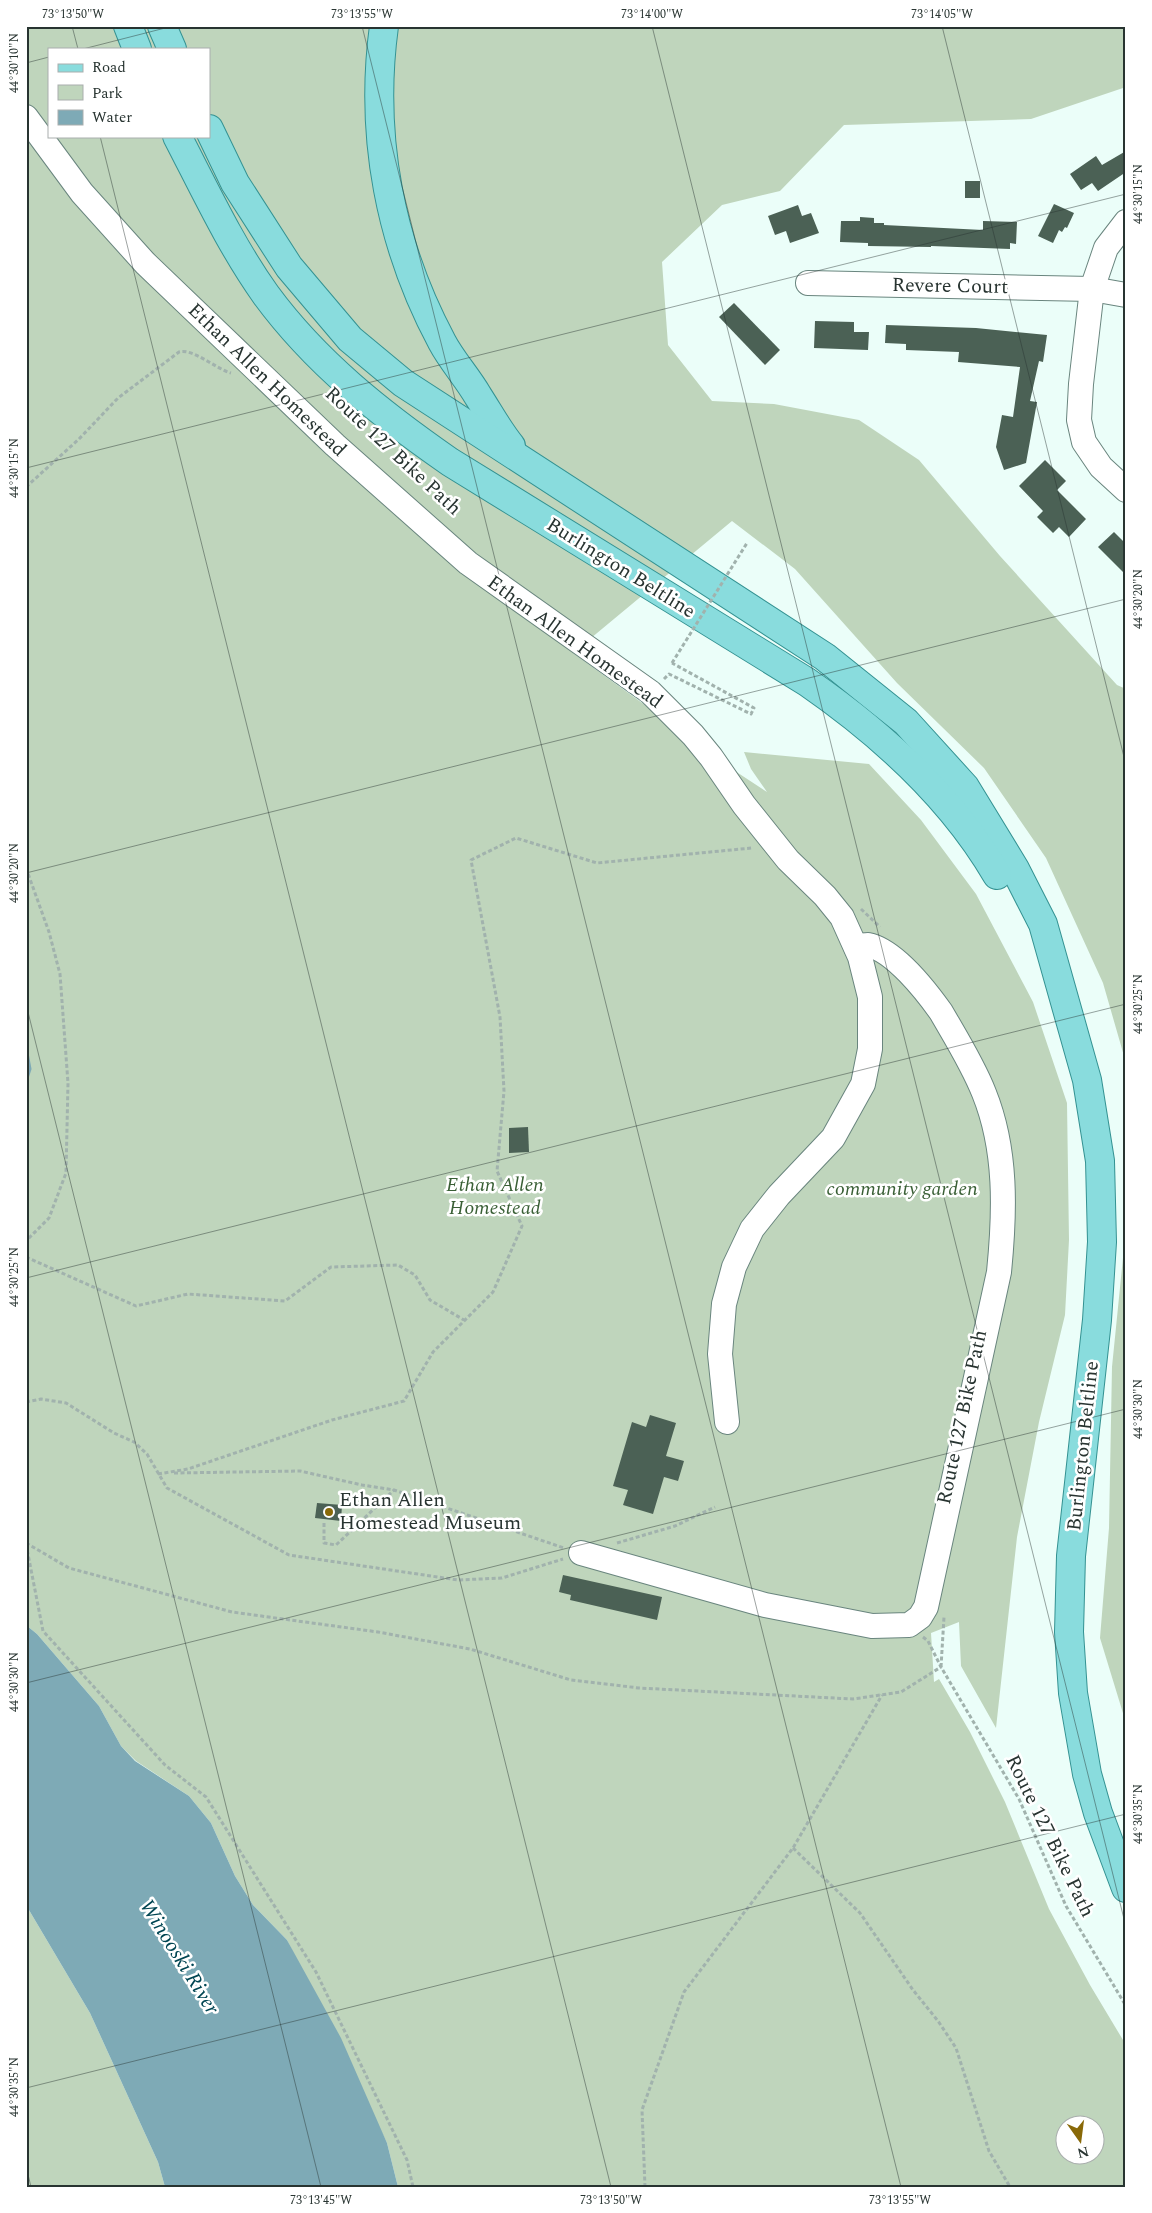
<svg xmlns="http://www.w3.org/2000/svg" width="1152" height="2213" viewBox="0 0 1152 2213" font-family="Spectral,serif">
<rect width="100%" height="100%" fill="#ebfef9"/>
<g fill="#bfd5bc" fill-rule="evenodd">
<path d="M26 26H1126V87L1031 119 844 125 780 191 722 205 662 262 668 345 712 401 774 404 859 420 919 460 1000 556 1117 685 1126 689V1063L1103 983 1046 858 984 768 897 683 795 569 732 521 573 653 656 713 671 729 767 792 751 769 744 752 869 764 921 820 976 894 1033 1002 1067 1103 1069 1240 1065 1315 1039 1422 1017 1537 996 1728 961 1666 959 1622 931 1633 934 1682 939 1679 970 1732 1005 1802 1049 1909 1090 1985 1126 2045V2187H398L387 2143 287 1940 253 1905 235 1876 211 1823 189 1796 136 1761 121 1746 99 1706 37 1634 26 1625ZM49 49H209V136H49ZM1064 2126H1094V2156H1064Z"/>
<polygon points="1126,1228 1126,1723 1100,1638 1109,1528 1112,1367"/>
<polygon points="26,1905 90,2013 158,2162 165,2187 26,2187"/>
</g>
<polygon fill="#7eaab6" points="26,1625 37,1634 99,1706 121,1746 135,1761 189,1796 211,1823 235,1876 253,1905 287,1940 341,2038 387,2143 398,2187 165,2187 158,2162 90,2013 26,1905"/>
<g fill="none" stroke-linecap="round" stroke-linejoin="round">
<polyline stroke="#7eaab6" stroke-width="5" points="26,1053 29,1069 26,1078"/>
</g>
<g fill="#4b6155">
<polygon points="1126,151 1126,172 1098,191 1092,183 1081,190 1070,174 1096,156 1102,165"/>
<rect x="965" y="181" width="15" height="17"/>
<polygon points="1054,204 1074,213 1067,228 1065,227 1062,232 1059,230 1053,243 1038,236"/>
<polygon points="798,205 802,216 811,213 819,233 790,243 786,231 775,235 768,216"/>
<polygon points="860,217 874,218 874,223 884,223 884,225 983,230 983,221 1017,222 1016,244 1010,243 1010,249 931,246 931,247 868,246 868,243 840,242 841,221 860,221"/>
<polygon points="734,303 780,350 765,365 719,317"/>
<polygon points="815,321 854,322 854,332 869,332 868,350 814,348"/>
<polygon points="886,325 976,328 1047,335 1043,362 1039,361 1030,401 1037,402 1026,463 1004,470 996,447 1002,415 1013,417 1020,367 958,362 959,352 906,350 906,344 885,343"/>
<polygon points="1045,460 1066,481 1057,490 1086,519 1069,537 1059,527 1053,533 1037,517 1043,511 1019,486"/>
<polygon points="1114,532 1126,544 1126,575 1098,547"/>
<polygon points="528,1127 529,1152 509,1153 509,1128"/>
<polygon points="650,1415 676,1423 666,1456 684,1461 678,1481 664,1477 653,1514 623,1505 628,1490 613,1486 632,1422 646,1427"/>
<polygon points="317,1503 342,1505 341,1521 315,1518"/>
<polygon points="563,1575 662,1597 657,1620 570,1600 571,1595 559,1592"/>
</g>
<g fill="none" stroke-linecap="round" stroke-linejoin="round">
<g stroke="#69857e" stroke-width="26">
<g id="minor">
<polyline points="26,117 82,193 145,263 335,445 468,563 650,692 693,735 711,757 744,805 788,860 825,896 842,917 860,957 870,997 870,1049 863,1084 833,1138 779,1195 752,1229 734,1267 724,1304 720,1354 727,1422"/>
<polyline points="1126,222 1106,248 1092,289 1081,384 1079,420 1084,442 1101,467 1126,490"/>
<polyline points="808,283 1092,289 1126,295"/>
<path d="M581 1553 765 1605 872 1626 909 1625 920 1617 926 1607 999 1272C1005 1212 1007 1150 984 1093 973 1065 956 1038 941 1012 926 991 894 950 868 945 864 945 860 946 856 947"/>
</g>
</g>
<g stroke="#349292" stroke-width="30">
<g id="major">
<polyline points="128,26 137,49"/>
<polyline points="162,26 172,49"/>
<path d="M384 26C369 136 390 245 442 342 452 361 467 377 478 396 489 413 498 430 511 446"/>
<polyline points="209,129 235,183 289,267 350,339 403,383 825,657 906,722 965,787 1015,869 1043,924 1087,1080 1100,1161 1102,1242 1097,1320 1071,1556 1069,1632 1073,1693 1087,1774 1098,1813 1126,1888"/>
<path d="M177 136C205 190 231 246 266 295 316 363 381 414 450 462L807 682C882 734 951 796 997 875"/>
</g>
</g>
<g stroke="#a1b2ad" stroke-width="3" stroke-dasharray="4 2.5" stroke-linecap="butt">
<path d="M26 487 79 439 118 398 179 352C193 348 216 369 231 373"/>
<polyline points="664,679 669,674 751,714 754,708 672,663"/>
<polyline points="26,868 49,932 60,974 68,1083 66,1173 49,1218 26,1241"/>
<polyline points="861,909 880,927"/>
<polyline points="26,1257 136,1306 188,1294 285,1301 331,1267 398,1265 415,1275 430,1300 464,1320"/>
<polyline points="26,1402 41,1399 66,1403 114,1433 134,1442 147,1454 167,1488 289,1555 458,1580 502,1578 563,1559"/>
<polyline points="174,1473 300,1471 362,1485 394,1490 564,1548"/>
<polyline points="158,1474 188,1469 332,1420 404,1401 433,1352 493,1292 522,1226 497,1171 504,1091 500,1017 471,860 516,838 597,863 752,848"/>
<polyline points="324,1523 324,1543 336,1545 394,1490"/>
<polyline points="26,1543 69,1568 232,1612 378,1632 470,1649 571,1680 639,1688 853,1699 901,1692 941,1667"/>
<polyline points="617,1543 675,1526 715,1507"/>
<polyline points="26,1544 43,1631 165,1765 206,1797 316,1972 407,2160 413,2187"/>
<polyline points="923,1637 928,1641 941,1667 1019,1799 1066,1906 1126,2006"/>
<polyline points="941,1667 944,1617"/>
<polyline points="793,1848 860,1913 913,1990 938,2021 956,2048 989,2151 1010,2187"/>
<polyline points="645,2187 642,2110 684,1992 793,1848 882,1695"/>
</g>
<use href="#minor" stroke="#fff" stroke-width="24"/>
<use href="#major" stroke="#89dcdd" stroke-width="28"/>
<polyline stroke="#a1b2ad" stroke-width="3" stroke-dasharray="4 2.5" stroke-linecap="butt" points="672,663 747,543"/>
</g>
<path fill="none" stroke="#283431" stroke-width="1" stroke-opacity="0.45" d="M72 26 78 49M362 26 901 2187M652 26 1126 1927M942 26 1126 765M83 49 173 26M26 63 49 57M100 136 611 2187M26 468 1126 194M26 873 1126 599M26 1004 321 2187M26 1278 1126 1004M26 1683 1126 1409M26 2088 1126 1814M26 2166 31 2187"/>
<circle fill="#896908" stroke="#fff" stroke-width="2" cx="329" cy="1512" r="5"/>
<g text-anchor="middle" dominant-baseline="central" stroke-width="5" stroke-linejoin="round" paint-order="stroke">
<g font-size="20" fill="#283431" stroke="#fff">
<text transform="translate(950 286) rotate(1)">Revere Court</text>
<text transform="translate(267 380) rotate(44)">Ethan Allen Homestead</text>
<text transform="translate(393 451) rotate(43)">Route 127 Bike Path</text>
<text transform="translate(621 568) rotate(32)">Burlington Beltline</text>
<text transform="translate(575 642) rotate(36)">Ethan Allen Homestead</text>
<text transform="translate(962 1417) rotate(-78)">Route 127 Bike Path</text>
<text transform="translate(1083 1446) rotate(-84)">Burlington Beltline</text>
<text transform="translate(1050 1836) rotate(64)">Route 127 Bike Path</text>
</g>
<g font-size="20" font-style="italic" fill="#395f35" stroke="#fff">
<text x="495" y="1185">Ethan Allen<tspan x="495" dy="23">Homestead</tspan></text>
<text x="902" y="1189">community garden</text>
</g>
<g font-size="20" fill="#283431" stroke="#fff" text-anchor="start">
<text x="339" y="1500">Ethan Allen<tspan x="339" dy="23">Homestead Museum</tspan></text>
</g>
<g font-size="21" font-style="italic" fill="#004552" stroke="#fff">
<text transform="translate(179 1957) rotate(58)">Winooski River</text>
</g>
</g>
<rect width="1152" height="2213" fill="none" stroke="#ffffff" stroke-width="55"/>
<rect x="48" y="48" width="162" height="90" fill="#ffffff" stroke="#a9aead"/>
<rect x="58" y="64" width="25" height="8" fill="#89dcdd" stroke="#a9aead"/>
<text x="92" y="72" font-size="15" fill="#283431">Road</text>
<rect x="58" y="85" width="25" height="15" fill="#bfd5bc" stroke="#a9aead"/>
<text x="92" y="98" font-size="15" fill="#283431">Park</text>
<rect x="58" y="110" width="25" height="15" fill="#7eaab6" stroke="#a9aead"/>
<text x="92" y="122" font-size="15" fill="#283431">Water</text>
<g transform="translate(1080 2140) rotate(166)"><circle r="24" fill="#ffffff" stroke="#a9aead"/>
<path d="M0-4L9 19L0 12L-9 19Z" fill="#896908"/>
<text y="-8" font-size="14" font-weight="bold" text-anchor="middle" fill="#283431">N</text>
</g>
<rect x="28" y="28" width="1096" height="2158" fill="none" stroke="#283431" stroke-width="2"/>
<g font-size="12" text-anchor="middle" fill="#283431">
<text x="73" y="18">73°13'50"W</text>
<text x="362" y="18">73°13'55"W</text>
<text x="652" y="18">73°14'00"W</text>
<text x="942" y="18">73°14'05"W</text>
<text transform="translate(14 63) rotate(-90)" y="4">44°30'10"N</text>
<text transform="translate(1138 194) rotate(-90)" y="4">44°30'15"N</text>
<text transform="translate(14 468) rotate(-90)" y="4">44°30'15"N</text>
<text transform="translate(1138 599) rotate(-90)" y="4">44°30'20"N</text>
<text transform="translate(14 873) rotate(-90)" y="4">44°30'20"N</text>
<text transform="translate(1138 1004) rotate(-90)" y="4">44°30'25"N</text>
<text transform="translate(14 1277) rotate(-90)" y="4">44°30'25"N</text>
<text transform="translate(1138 1409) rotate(-90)" y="4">44°30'30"N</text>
<text transform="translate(14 1682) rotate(-90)" y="4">44°30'30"N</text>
<text transform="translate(1138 1814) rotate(-90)" y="4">44°30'35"N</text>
<text transform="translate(14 2087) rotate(-90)" y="4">44°30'35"N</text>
<text x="321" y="2204">73°13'45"W</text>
<text x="611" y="2204">73°13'50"W</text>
<text x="900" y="2204">73°13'55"W</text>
</g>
</svg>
